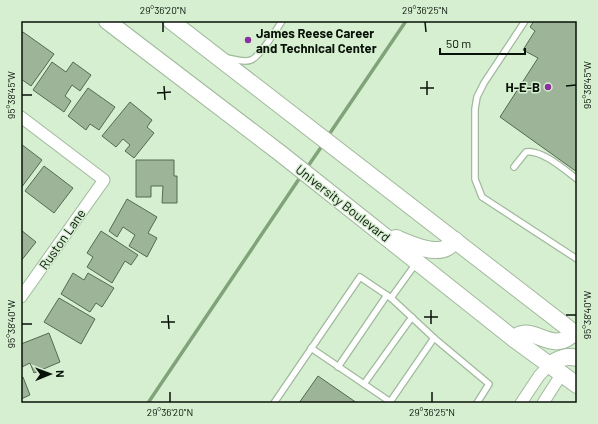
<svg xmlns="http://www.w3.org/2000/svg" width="598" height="424" viewBox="0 0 598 424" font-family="Barlow,sans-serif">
<rect width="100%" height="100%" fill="#d6efd1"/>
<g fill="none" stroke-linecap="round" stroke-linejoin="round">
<g stroke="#81a37a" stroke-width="3.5">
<polyline points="328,136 406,21"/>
<polyline points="306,169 324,143"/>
<polyline points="148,403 301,176"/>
</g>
</g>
<g fill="#9db498" stroke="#556a51">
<polygon points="534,21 577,21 577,172 500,117 538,58 523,50 535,31 530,27"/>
<polygon points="23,32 54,54 31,86 21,79 21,35"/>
<polygon points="52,62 66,72 73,62 91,75 80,91 72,85 65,96 71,101 64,112 33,90"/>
<polygon points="88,88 115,107 99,130 90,124 86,130 68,116"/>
<polygon points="130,102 152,120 147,127 154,133 134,158 125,151 130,145 123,139 116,147 102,136"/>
<polygon points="21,144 42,160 21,188"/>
<polygon points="136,160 174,160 174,176 177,176 177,203 162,203 163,186 151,186 151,197 136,197"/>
<polygon points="44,166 73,188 54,213 25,191"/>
<polygon points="127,199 157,217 148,233 157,238 147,257 129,246 135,235 123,227 117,237 109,231"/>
<polygon points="21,230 36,242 21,261"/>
<polygon points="101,231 138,255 131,265 125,261 112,283 87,267 93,257 87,253"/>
<polygon points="73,273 84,280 88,273 114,288 102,307 96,303 90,312 61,294"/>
<polygon points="59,298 95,319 81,344 44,322"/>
<polygon points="49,333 60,362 34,373 30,363 22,367 21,344"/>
<polygon points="318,376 357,403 299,403"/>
<polygon points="23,377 30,395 21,399 21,378"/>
</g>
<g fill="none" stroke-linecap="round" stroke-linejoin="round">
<g stroke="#a1b99d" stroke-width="8">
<g id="service">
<polyline points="525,21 484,83 477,97 475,109 475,179 482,197 577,259"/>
<path d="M227 58C234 59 244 63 251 60 259 57 277 29 282 21"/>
<path d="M514 167 526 152C541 149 565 170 577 179"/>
<polyline points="391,298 417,262"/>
<polyline points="311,348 392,403"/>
<polyline points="338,367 387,295"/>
<polyline points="364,384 412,317"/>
<polyline points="390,402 434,338"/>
<polyline points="274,403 360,277 391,298 434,338 489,384 477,403"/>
</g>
</g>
<g stroke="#a1b99d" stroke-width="13">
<g id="minor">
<polyline points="21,117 104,180 21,297"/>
<polyline points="521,403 539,376 549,365"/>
<polyline points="543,403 561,375"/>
</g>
</g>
<g stroke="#a1b99d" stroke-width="18">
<g id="secondary">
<polyline points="107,21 280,153 514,339 577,385"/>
<polyline points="171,21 577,335"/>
<path d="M396 238C408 243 435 256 448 247 450 246 453 242 455 240"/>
<path d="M514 339C516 337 520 334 522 334 538 330 556 354 574 332"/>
<path d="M549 365C558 359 566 355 577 358"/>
</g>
</g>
<use href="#service" stroke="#fff" stroke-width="5.5"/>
<use href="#minor" stroke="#fff" stroke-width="11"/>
<use href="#secondary" stroke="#fff" stroke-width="16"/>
</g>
<path fill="none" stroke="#091208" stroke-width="1.5" d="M163 22V32M425 22 426 32M427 81V95M164 86 165 100M566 86 576 85M420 88H434M157 93 171 92M22 95H32M431 310V324M168 315 169 329M566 315H576M424 317H438M161 322H175M22 324H32M170 392V402M432 392V402"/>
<g fill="#8b319d" stroke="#d6efd1" stroke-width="1.5">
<circle cx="248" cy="40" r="4"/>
<circle cx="548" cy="87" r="4"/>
</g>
<g text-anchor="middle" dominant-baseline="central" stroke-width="3" stroke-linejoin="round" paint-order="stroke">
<g font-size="13" font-weight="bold" fill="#091208" stroke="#d6efd1" text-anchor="start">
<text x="256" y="33">James Reese Career<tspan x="256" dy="15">and Technical Center</tspan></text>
<text x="540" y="87" text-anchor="end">H-E-B</text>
</g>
<g font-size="13" fill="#091208" stroke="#d6efd1">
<text transform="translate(343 203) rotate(38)">University Boulevard</text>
<text transform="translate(62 239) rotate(-55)">Ruston Lane</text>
</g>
</g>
<rect width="598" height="424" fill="none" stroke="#d6efd1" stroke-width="44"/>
<g transform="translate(50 374) rotate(89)" stroke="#d6efd1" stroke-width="3" paint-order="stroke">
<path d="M0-3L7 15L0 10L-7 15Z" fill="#091208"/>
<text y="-6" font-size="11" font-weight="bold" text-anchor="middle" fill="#091208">N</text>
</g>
<path d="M440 48v6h85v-6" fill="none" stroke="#091208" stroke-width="2"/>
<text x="446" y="48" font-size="12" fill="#091208" stroke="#d6efd1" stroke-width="3" paint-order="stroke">50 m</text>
<rect x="22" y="22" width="554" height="380" fill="none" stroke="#091208" stroke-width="1.5"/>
<g font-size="10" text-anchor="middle" fill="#091208">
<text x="163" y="14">29°36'20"N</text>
<text x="425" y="14">29°36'25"N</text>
<text transform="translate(587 85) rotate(-90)" y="4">95°38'45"W</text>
<text transform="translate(11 95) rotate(-90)" y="4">95°38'45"W</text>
<text transform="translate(587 315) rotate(-90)" y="4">95°38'40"W</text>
<text transform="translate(11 324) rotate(-90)" y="4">95°38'40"W</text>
<text x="170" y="416">29°36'20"N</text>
<text x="432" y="416">29°36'25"N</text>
</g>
</svg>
